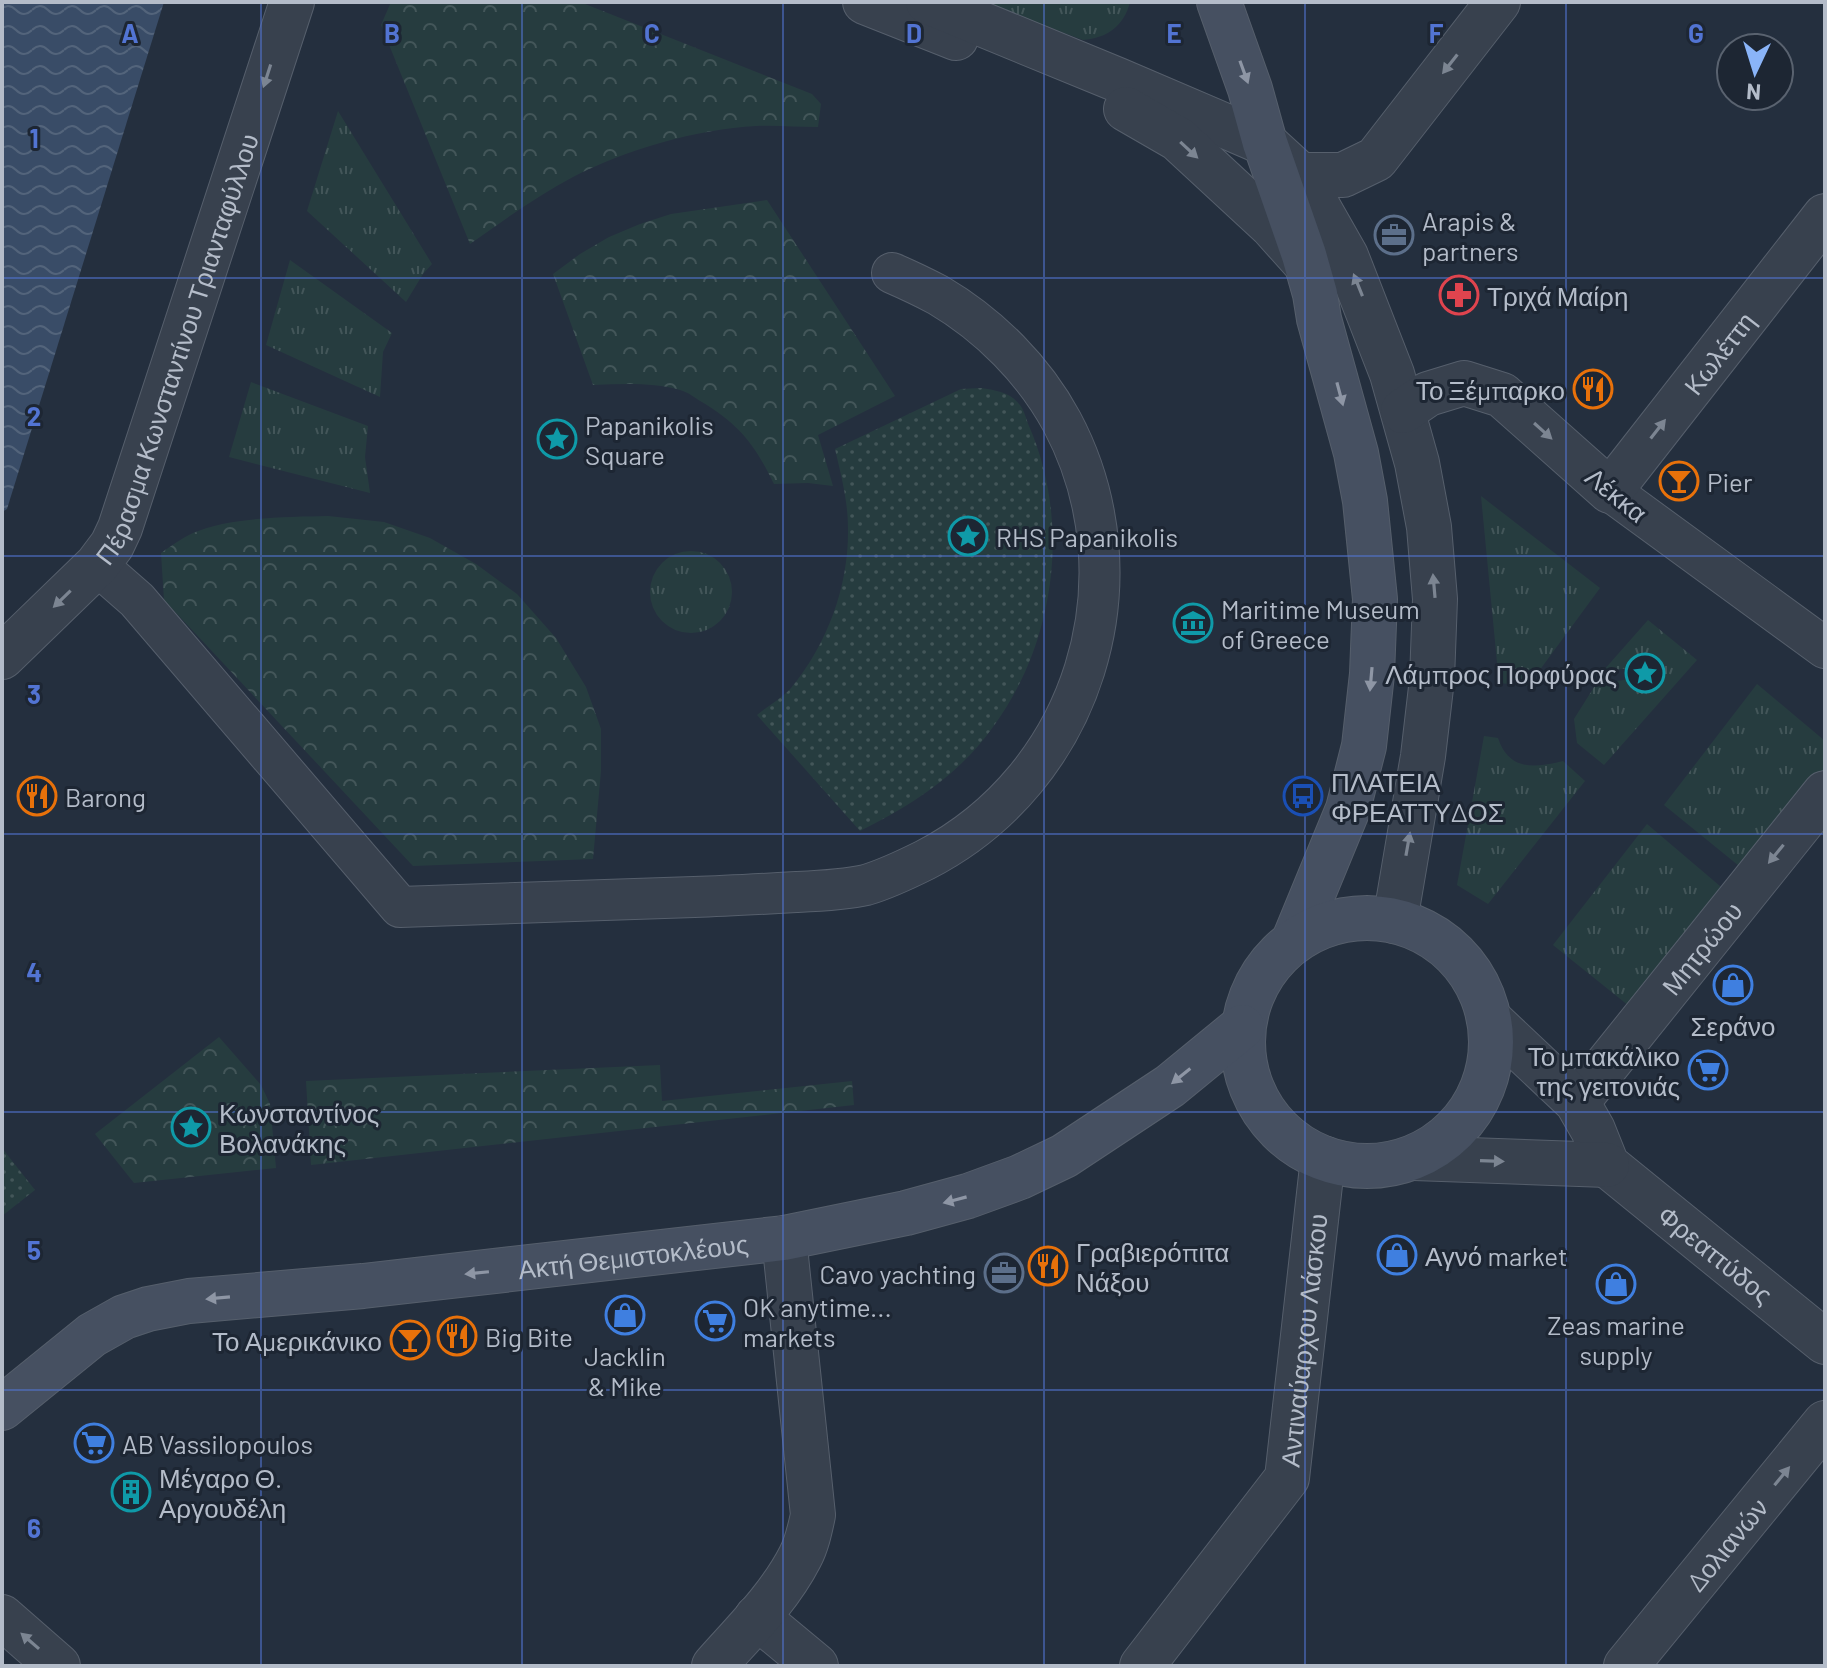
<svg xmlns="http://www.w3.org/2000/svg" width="1827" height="1668" viewBox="0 0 1827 1668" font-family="Barlow,sans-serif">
<defs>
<pattern id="grass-tufts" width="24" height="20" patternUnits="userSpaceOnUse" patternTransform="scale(2)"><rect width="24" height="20" fill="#263c3f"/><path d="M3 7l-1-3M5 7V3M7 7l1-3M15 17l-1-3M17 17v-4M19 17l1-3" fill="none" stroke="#435659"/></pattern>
<pattern id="park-crowns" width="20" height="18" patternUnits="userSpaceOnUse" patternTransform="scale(2)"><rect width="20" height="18" fill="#263c3f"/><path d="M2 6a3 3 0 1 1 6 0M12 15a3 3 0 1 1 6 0" fill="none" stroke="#435659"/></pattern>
<pattern id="garden-dots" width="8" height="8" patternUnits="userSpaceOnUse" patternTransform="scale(2)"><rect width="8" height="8" fill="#263c3f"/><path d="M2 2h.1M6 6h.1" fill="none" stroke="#435659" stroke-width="1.8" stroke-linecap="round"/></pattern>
<pattern id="water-waves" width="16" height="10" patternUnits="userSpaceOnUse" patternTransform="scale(2)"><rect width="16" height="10" fill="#394c67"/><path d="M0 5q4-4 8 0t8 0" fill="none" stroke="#53647b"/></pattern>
</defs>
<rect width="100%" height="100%" fill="#242f3e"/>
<g fill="url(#grass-tufts)">
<path d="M981 2H1130C1124 26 1107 38 1083 40Z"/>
<polygon points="338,111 432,264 423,274 406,302 307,211"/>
<polygon points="290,260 392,333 383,352 380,397 266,345"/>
<polygon points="251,382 368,426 365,457 370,493 229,457"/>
<polygon points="1481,496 1600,588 1528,686 1499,683"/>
<circle cx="691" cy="592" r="41"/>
<polygon points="1648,620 1697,660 1604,765 1577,743 1574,719 1596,684 1638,678 1641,667 1603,671"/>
<polygon points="1757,684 1825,741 1825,768 1744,870 1664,805"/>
<path d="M1484 736 1498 738C1509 771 1534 768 1563 761L1585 781 1488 904 1457 885Z"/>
<polygon points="1647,824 1727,892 1634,1010 1553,945"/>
</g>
<g fill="url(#park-crowns)">
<path d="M391 2H580L812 94 821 104 818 127C797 127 777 125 756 126 697 129 625 150 573 177 537 196 504 220 470 244L381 25Z"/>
<path d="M767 200 895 396 818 435 833 486 808 483 774 484C755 445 740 425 702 402 695 398 688 392 680 390 652 382 622 384 593 385L553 274 580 254 609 237 640 224 671 214Z"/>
<path d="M328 516 384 522 430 538 476 564 517 594 556 638 586 687 601 729V771L593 859 413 866 164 600 161 553C171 546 182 538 193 533 229 517 288 517 328 516Z"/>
<polygon points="219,1037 261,1085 270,1104 276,1168 134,1183 95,1134"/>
<polygon points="660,1065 662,1101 852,1081 854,1105 311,1165 306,1081"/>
</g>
<g fill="url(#garden-dots)">
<path d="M981 388C994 390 1010 392 1019 404 1024 409 1026 419 1029 426 1054 483 1059 550 1045 611 1036 653 1018 693 993 727 959 775 912 805 860 831L757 715C768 706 782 698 791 688 828 643 849 585 848 528 848 501 841 475 835 449L961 389Z"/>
<polygon points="2,1148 35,1190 2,1216"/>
</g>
<polygon fill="url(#water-waves)" points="2,2 164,2 7,509 2,512"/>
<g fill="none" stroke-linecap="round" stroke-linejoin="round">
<g stroke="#565f6c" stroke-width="42">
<g id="pedestrian">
<polyline points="1610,491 1825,648"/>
<path d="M97 565 137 600 400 907C498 904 596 901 694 897 728 896 762 894 796 892 819 891 844 890 866 885 886 879 907 869 925 860 1084 778 1146 580 1062 422 1034 370 989 325 938 295 923 287 908 280 892 273"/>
</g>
</g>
<g stroke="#565f6c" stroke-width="46">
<g id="minor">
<polyline points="865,2 956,38"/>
<polyline points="928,2 1118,80 1265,143 1300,175 1346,256 1392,374 1417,463 1429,527 1435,599 1432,679 1423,756 1395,921"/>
<polyline points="1126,109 1178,139 1271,225 1306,264"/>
<polyline points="1277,175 1343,175 1376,159 1498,2"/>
<path id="s1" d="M1403 411 1428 394 1464 383 1502 395 1610 491 1825 216"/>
<path id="s2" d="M2 657 97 565 112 545 120 528 292 2"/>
<path id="s3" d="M1577 1102 1825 793"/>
<polyline points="2,1617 58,1666"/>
<polyline points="757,1617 816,1666"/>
<path d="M714 1666C744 1632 779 1598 800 1557 807 1544 810 1529 813 1515L784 1238"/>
<path id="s4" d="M1142 1666 1287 1478 1323 1158"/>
<path id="s5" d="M1626 1666 1825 1423"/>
</g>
</g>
<g stroke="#565f6c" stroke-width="46">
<g id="tertiary">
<path id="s6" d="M1490 1020 1577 1102 1593 1130 1607 1165 1825 1342"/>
<polyline points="1414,1158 1607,1165"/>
</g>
</g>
<g stroke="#565f6c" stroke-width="46">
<g id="secondary">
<polyline points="1219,2 1250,89 1265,143 1304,255 1315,294 1319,319 1356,453 1365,501 1375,599 1372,674 1364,746 1348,809 1294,940"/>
<circle cx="1367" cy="1042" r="124"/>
<path id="s7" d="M2 1408 92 1335 124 1317 148 1309 189 1301 363 1286 784 1238 906 1213 968 1196 1020 1177 1064 1156 1170 1086 1242 1027"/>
</g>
</g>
<use href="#pedestrian" stroke="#38414e" stroke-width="40"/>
<use href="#minor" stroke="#38414e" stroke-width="44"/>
<use href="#tertiary" stroke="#38414e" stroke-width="44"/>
<use href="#secondary" stroke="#465061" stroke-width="44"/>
</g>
<defs><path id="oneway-solid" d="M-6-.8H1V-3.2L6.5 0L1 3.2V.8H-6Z" transform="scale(2)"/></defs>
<g fill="#7c8592">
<use href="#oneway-solid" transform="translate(1450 64) rotate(128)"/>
<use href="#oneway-solid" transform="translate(267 76) rotate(108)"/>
<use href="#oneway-solid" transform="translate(1189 150) rotate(43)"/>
<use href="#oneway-solid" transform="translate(1358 285) rotate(-112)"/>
<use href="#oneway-solid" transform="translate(1658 429) rotate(-52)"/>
<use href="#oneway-solid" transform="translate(1543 431) rotate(42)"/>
<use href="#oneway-solid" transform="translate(1434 586) rotate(-95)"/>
<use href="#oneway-solid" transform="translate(62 599) rotate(136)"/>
<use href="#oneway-solid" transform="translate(1408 844) rotate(-80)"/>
<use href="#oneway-solid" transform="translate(1776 854) rotate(129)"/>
<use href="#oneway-solid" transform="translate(1492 1161) rotate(2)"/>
<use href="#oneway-solid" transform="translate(1782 1476) rotate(-51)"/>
<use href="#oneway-solid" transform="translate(30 1641) rotate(-139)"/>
</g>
<g fill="#8e96a5">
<use href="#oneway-solid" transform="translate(1244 72) rotate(70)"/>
<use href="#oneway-solid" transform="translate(1340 394) rotate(75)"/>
<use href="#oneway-solid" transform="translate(1371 679) rotate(95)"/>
<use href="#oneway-solid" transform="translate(1181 1076) rotate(141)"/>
<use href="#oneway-solid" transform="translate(955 1200) rotate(165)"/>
<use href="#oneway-solid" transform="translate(477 1273) rotate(174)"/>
<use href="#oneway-solid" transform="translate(218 1298) rotate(175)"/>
</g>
<path fill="none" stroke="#5274d3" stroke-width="2" stroke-opacity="0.55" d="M261 2V1666M522 2V1666M783 2V1666M1044 2V1666M1305 2V1666M1566 2V1666M2 278H1825M2 556H1825M2 834H1825M2 1112H1825M2 1390H1825"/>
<defs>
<g id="office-ring" transform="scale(2)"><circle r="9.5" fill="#1d2633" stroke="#5c6f8a" stroke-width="1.5"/><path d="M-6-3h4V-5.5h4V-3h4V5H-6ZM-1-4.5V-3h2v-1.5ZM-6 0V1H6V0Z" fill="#5c6f8a"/></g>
<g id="pharmacy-ring" transform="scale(2)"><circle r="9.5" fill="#1d2633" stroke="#e0444e" stroke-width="1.5"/><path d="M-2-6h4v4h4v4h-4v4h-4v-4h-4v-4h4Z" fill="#e0444e"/></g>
<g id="restaurant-ring" transform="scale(2)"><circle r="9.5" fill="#1d2633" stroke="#e8710a" stroke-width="1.5"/><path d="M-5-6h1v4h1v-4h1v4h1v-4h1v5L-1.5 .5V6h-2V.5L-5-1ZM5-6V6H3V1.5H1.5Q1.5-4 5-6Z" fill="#e8710a"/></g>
<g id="sight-ring" transform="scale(2)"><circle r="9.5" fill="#1d2633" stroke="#0f9aa8" stroke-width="1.5"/><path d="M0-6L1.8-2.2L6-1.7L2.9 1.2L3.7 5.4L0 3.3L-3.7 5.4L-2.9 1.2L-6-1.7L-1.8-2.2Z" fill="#0f9aa8"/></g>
<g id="bar-ring" transform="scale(2)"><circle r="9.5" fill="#1d2633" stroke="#e8710a" stroke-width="1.5"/><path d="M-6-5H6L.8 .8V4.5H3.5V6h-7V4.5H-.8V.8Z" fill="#e8710a"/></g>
<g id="museum-ring" transform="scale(2)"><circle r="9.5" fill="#1d2633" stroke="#0f9aa8" stroke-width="1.5"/><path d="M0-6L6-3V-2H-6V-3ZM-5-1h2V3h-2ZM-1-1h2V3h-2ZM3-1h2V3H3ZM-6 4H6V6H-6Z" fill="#0f9aa8"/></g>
<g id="bus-ring" transform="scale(2)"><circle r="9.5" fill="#1d2633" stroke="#1a4fb4" stroke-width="1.5"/><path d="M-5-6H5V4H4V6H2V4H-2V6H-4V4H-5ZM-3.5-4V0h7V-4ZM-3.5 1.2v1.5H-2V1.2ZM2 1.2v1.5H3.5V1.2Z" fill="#1a4fb4"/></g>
<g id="shop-ring" transform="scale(2)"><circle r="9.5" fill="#1d2633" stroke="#3f7fe0" stroke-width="1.5"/><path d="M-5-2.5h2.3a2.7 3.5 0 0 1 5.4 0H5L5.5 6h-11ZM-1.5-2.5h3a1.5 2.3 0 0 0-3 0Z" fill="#3f7fe0"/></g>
<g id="supermarket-ring" transform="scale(2)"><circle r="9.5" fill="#1d2633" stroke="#3f7fe0" stroke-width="1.5"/><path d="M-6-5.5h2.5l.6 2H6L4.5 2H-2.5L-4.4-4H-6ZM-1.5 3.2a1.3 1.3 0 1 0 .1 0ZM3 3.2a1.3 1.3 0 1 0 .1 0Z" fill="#3f7fe0"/></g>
<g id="building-ring" transform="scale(2)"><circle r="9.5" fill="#1d2633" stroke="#0f9aa8" stroke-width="1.5"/><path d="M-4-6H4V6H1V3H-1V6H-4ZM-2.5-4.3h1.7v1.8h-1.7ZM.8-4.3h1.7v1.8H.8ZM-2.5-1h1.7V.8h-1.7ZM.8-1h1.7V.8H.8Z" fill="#0f9aa8"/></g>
</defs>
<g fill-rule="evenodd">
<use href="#office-ring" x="1394" y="235"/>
<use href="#pharmacy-ring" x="1459" y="295"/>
<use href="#restaurant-ring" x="1593" y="389"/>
<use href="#sight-ring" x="557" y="439"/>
<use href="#bar-ring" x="1679" y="481"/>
<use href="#sight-ring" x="968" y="536"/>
<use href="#museum-ring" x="1193" y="623"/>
<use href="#sight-ring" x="1645" y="673"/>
<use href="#restaurant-ring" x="37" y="796"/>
<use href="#bus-ring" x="1303" y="796"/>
<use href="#shop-ring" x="1733" y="985"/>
<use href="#supermarket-ring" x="1708" y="1070"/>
<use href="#sight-ring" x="191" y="1127"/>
<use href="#shop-ring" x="1397" y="1255"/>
<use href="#restaurant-ring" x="1048" y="1266"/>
<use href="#office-ring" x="1004" y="1273"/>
<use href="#shop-ring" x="1616" y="1284"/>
<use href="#shop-ring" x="625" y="1315"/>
<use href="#supermarket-ring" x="715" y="1321"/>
<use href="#restaurant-ring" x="457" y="1336"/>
<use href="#bar-ring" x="410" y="1340"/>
<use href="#supermarket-ring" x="94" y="1443"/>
<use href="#building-ring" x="131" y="1492"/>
</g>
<g text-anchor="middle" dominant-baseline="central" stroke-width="6" stroke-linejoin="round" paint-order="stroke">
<g font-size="26" fill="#b4bcc9" stroke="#1d2633" text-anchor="start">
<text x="1422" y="220">Arapis &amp;<tspan x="1422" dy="30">partners</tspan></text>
<text x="1487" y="295">Τριχά Μαίρη</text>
<text x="1565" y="389" text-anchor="end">Το Ξέμπαρκο</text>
<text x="585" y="424">Papanikolis<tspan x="585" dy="30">Square</tspan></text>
<text x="1707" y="481">Pier</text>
<text x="996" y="536">RHS Papanikolis</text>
<text x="1221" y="608">Maritime Museum<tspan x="1221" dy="30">of Greece</tspan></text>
<text x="1617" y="673" text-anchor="end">Λάμπρος Πορφύρας</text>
<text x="1331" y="781">ΠΛΑΤΕΙΑ<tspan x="1331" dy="30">ΦΡΕΑΤΤΥΔΟΣ</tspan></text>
<text x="65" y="796">Barong</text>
<text x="1733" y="1025" text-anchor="middle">Σεράνο</text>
<text x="1680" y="1055" text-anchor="end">Το μπακάλικο<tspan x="1680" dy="30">της γειτονιάς</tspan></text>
<text x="219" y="1112">Κωνσταντίνος<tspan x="219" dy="30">Βολανάκης</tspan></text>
<text x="1076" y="1251">Γραβιερόπιτα<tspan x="1076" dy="30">Νάξου</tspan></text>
<text x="1425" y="1255">Αγνό market</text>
<text x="976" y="1273" text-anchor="end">Cavo yachting</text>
<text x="743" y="1306">OK anytime...<tspan x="743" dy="30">markets</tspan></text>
<text x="1616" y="1324" text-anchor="middle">Zeas marine<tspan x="1616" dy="30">supply</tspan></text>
<text x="485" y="1336">Big Bite</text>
<text x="382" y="1340" text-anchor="end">Το Αμερικάνικο</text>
<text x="625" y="1355" text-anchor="middle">Jacklin<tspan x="625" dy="30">&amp; Mike</tspan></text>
<text x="122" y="1443">AB Vassilopoulos</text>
<text x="159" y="1477">Μέγαρο Θ.<tspan x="159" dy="30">Αργουδέλη</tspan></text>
</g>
<g font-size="26" fill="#b4bcc9" stroke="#1d2633">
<text stroke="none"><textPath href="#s2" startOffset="364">Πέρασμα Κωνσταντίνου Τριανταφύλλου</textPath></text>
<text stroke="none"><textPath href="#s1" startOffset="428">Κωλέττη</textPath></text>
<text transform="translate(1617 494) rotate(39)">Λέκκα</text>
<text stroke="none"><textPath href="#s3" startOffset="198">Μητρώου</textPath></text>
<text stroke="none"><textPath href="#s6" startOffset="330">Φρεαττύδος</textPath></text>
<text stroke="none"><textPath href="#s7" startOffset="666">Ακτή Θεμιστοκλέους</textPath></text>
<text stroke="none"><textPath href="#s4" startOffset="376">Αντιναύαρχου Λάσκου</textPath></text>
<text stroke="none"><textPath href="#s5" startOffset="158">Δολιανών</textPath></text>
</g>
</g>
<g font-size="26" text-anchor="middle" font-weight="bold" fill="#5274d3" stroke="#1d2633" stroke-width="6" stroke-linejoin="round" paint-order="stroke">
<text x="130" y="43">A</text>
<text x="392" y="43">B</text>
<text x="652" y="43">C</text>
<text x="914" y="43">D</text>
<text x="1174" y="43">E</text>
<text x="1436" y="43">F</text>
<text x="1696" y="43">G</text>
<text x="34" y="148">1</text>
<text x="34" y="426">2</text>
<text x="34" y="704">3</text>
<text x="34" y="982">4</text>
<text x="34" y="1260">5</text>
<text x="34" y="1538">6</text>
</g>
<rect width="1827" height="1668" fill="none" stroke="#b4bcc9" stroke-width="8"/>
<g transform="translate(1755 72) rotate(184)"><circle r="38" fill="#1d2633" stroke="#59626f" stroke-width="2"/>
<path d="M0-6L14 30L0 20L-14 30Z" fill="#8ab4f8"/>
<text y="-12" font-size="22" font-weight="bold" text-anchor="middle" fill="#b4bcc9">N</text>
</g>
</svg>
